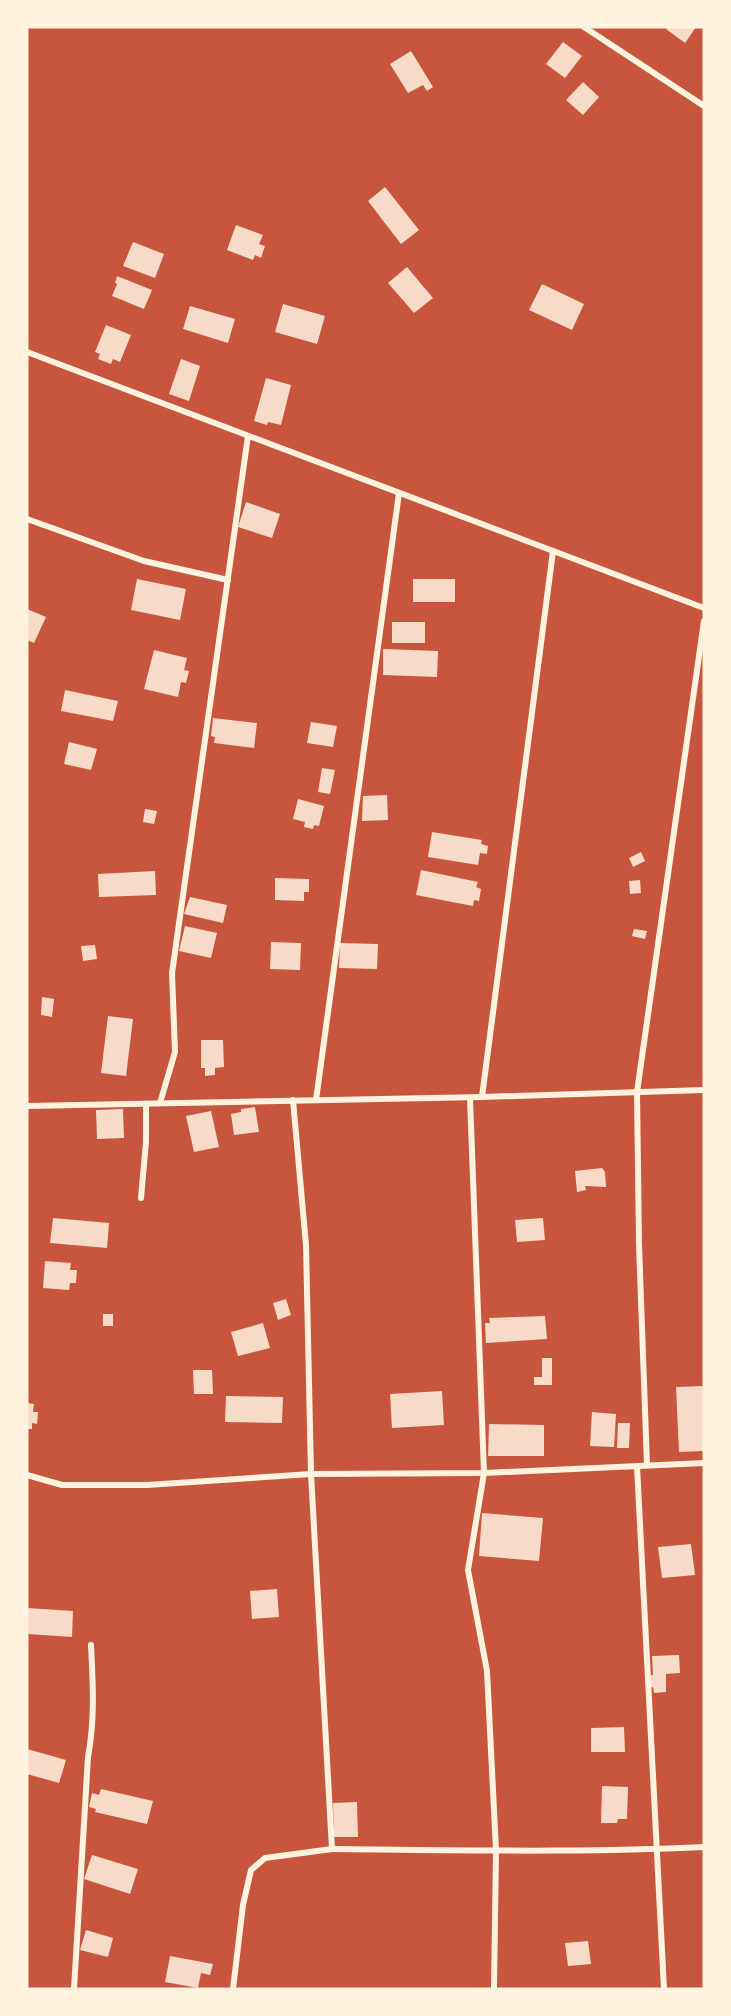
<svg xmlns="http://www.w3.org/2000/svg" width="731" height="2016" viewBox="0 0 731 2016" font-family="'Alegreya Sans',sans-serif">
<rect width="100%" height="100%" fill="#c8553d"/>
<g fill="#f7dbc8">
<polygon points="668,27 696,27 685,43 666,29"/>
<polygon points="563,42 582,56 565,78 546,64"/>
<polygon points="411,51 433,87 427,91 423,85 408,93 390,64"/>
<polygon points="583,82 599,97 583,115 566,100"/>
<polygon points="385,187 419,230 401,244 368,201"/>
<polygon points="236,225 263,235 259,244 265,246 261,258 255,255 253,260 227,250"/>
<polygon points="133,242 164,254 155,278 123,266"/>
<polygon points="407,267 433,298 414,313 388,283"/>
<polygon points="117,276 152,290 144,309 112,296 117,284 115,283"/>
<polygon points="542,284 584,304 572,330 529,310"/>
<polygon points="283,304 325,316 317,344 275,332"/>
<polygon points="190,306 235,319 228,343 183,329"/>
<polygon points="106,325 131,335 120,362 113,359 111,364 98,359 100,354 95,352"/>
<polygon points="181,359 200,366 189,401 169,394"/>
<polygon points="266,378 291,385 281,425 268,422 267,425 254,421"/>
<polygon points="246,502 280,514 272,538 238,527"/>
<polygon points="137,579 186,589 180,620 131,610"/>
<rect x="413" y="579" width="42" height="23"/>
<polygon points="27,609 46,617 34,643 27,640"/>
<rect x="392" y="622" width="33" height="21"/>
<polygon points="383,649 438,651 437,677 383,675"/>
<polygon points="154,650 187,658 184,670 189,671 186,683 181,682 178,697 144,689"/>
<polygon points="65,690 118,701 113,721 61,711"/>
<polygon points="213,718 257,723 254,748 214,743 215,737 211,736"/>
<polygon points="311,722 337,726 333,747 307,743"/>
<polygon points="69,742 97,749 91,770 64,764"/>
<polygon points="322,768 335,770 330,794 318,792"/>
<polygon points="387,795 388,820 362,821 363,796"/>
<polygon points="298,799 324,806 319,826 314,825 313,829 304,827 305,822 293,819"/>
<polygon points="145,809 157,811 154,824 143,822"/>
<polygon points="432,832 482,840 481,844 488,846 487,854 480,853 478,865 428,857"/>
<polygon points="641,852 645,861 633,867 629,858"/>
<polygon points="421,870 478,882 476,887 481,889 479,901 474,900 473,906 416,895"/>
<polygon points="155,871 156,895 99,897 98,874"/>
<polygon points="275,878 309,879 309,892 304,892 304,901 275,900"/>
<polygon points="640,880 641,893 630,894 629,881"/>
<polygon points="190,897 227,905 223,923 184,914"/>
<polygon points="185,926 217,933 211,958 179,951"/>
<polygon points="634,929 647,931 645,939 632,936"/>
<polygon points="271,942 301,943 300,970 270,969"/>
<polygon points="340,943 378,944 377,969 339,968"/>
<polygon points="95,945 97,959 83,961 81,946"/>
<polygon points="42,997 54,999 52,1017 41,1015"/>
<polygon points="108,1016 133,1019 126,1076 101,1073"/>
<polygon points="201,1040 223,1040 224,1067 215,1068 215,1075 205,1076 205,1068 201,1068"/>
<polygon points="255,1107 259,1132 234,1135 231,1114 241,1112 241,1109"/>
<polygon points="123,1109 124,1138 97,1139 96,1110"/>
<polygon points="211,1111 219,1147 194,1152 186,1116"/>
<polygon points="602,1168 605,1172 606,1187 585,1186 586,1190 577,1192 575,1171"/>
<polygon points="53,1218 109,1223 107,1248 50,1243"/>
<polygon points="543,1218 545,1240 517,1242 515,1220"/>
<polygon points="45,1261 71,1263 70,1270 77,1270 76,1283 70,1283 69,1290 43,1288"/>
<polygon points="286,1299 291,1315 278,1320 273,1303"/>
<rect x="103" y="1314" width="10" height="12"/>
<polygon points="545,1316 547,1339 486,1343 485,1323 490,1323 489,1318"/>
<polygon points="263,1323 270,1348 238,1356 231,1332"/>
<polygon points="542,1358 552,1358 552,1385 534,1385 534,1377 542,1377"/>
<polygon points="193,1370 212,1370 213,1394 194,1394"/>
<polygon points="704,1386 704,1451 679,1452 676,1387"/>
<polygon points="442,1391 444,1425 392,1428 390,1394"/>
<polygon points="226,1396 283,1397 282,1423 225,1422"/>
<polygon points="27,1403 34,1404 33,1412 38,1412 37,1424 32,1423 32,1429 27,1429"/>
<polygon points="592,1412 616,1414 614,1447 590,1446"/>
<polygon points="618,1423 630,1423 629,1448 617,1448"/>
<polygon points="489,1424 544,1425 544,1456 488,1456"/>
<polygon points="482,1513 543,1518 539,1561 479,1556"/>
<polygon points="691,1544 695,1575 662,1578 658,1547"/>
<polygon points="277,1589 279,1617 252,1619 250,1591"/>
<polygon points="27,1608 73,1611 72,1637 27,1634"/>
<polygon points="679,1655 680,1673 666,1674 666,1692 654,1693 653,1687 650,1688 649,1675 653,1675 652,1656"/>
<polygon points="624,1727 625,1752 591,1752 591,1728"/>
<polygon points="27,1749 66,1760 59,1783 27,1774"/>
<polygon points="602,1786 628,1787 627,1819 618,1819 617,1823 601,1823"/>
<polygon points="101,1789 153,1801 147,1824 95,1812 96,1809 89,1807 92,1793 99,1795"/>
<polygon points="357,1802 358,1837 334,1837 333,1803"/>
<polygon points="92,1855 138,1869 130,1894 84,1879"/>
<polygon points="86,1930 113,1938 108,1957 80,1950"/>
<polygon points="588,1941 591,1964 568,1966 565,1943"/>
<polygon points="170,1956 213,1964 210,1975 201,1973 198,1988 165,1982"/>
</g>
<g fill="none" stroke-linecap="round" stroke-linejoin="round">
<g stroke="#fff3e0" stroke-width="6">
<polyline points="584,27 704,106"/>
<polyline points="27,352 704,608"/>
<polyline points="27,519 144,561 228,580"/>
<polyline points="482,1097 553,551"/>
<polyline points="316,1100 399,493"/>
<polyline points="160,1103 175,1052 172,973 248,436"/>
<polyline points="27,1106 482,1097 704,1090"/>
<polyline points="141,1198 146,1142 146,1104"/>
<polyline points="647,1465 639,1244 637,1092 704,621"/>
<polyline points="637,1466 664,1989"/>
<polyline points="27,1475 62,1485 147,1485 311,1474 484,1473 470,1098"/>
<path d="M332 1849C456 1850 580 1853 704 1847"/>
<path d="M74 1989 88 1757C95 1720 93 1684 91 1645"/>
<polyline points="233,1989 243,1905 251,1870 265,1858 332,1849 311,1474 306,1245 293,1100"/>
<polyline points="494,1989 496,1850 487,1671 468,1570 484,1473 704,1463"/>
</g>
</g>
<rect width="731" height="2016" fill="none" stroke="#fff3e0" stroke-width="57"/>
</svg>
